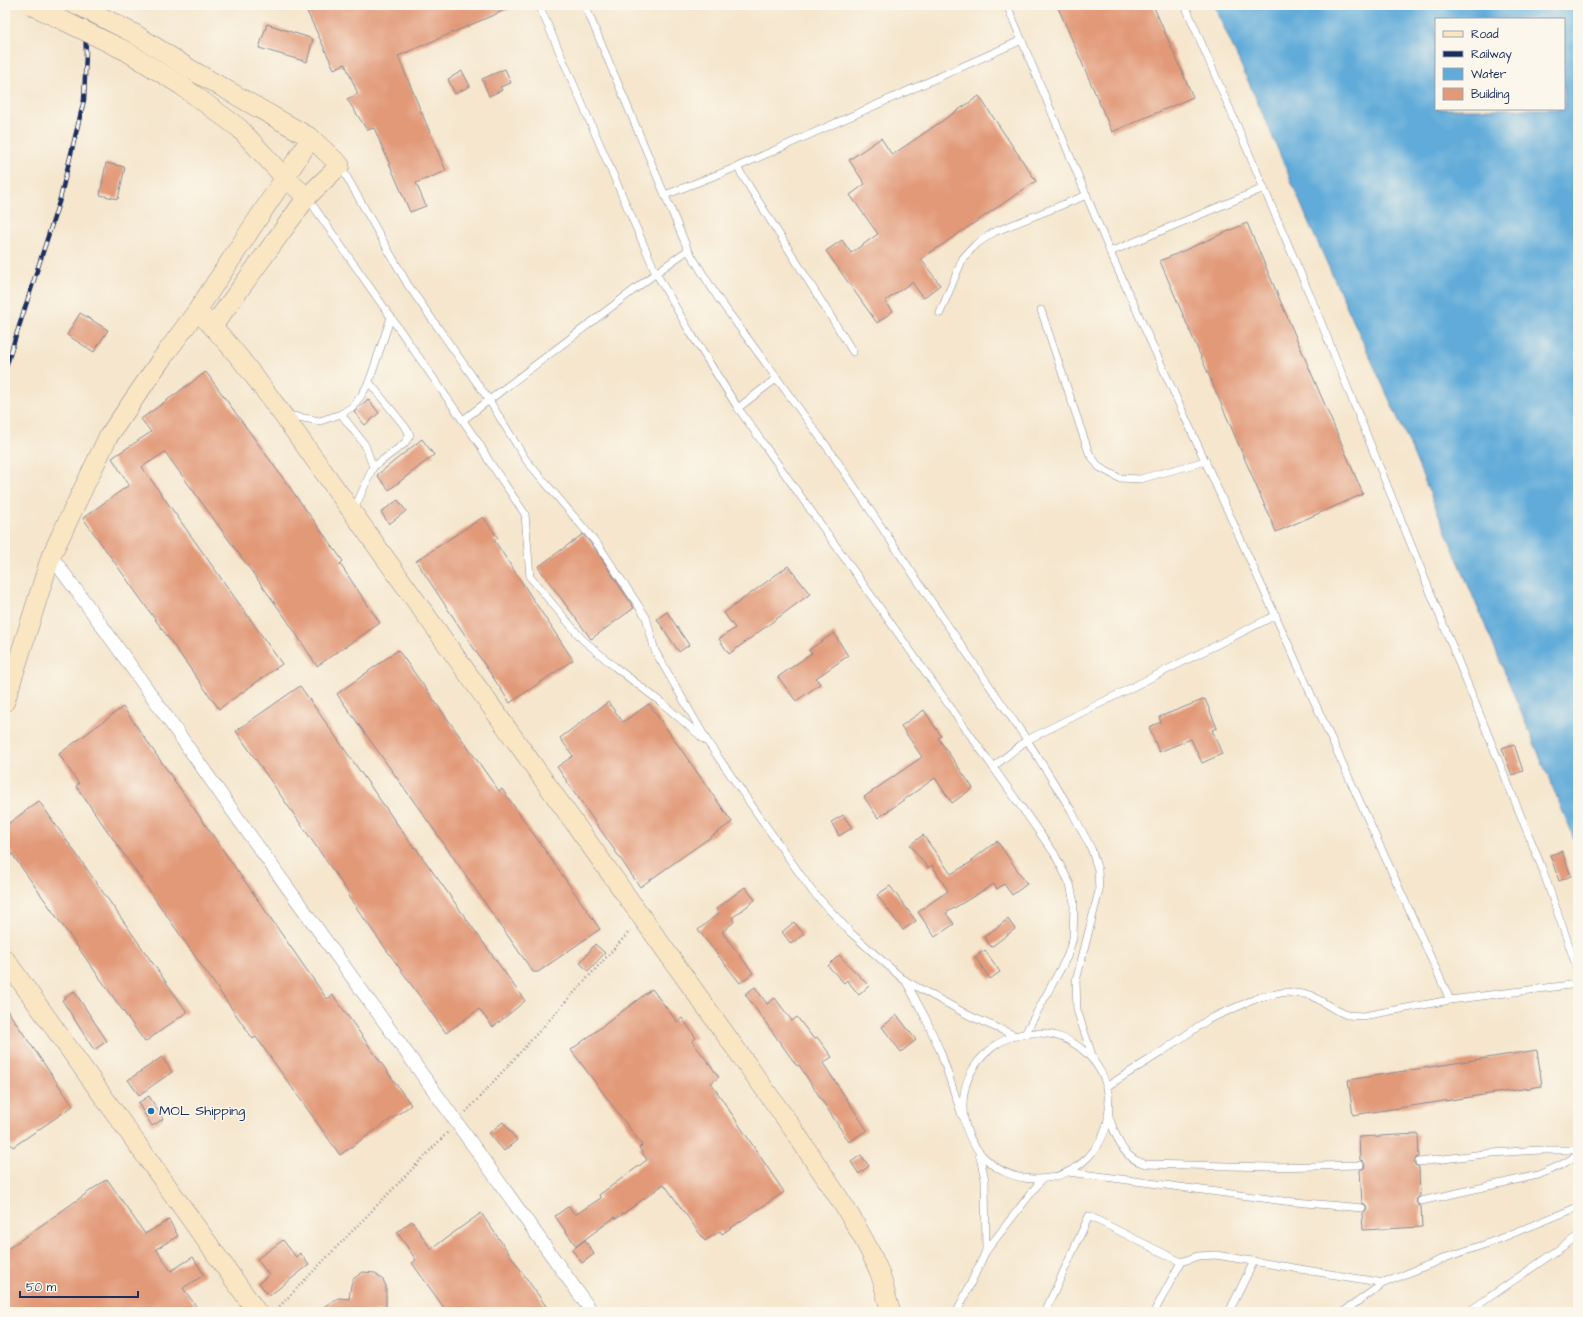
<svg xmlns="http://www.w3.org/2000/svg" width="1583" height="1317" viewBox="0 0 1583 1317" font-family="'Architects Daughter',sans-serif">
<rect width="100%" height="100%" fill="#fbf7ec"/>
<filter id="ink" filterUnits="userSpaceOnUse"><feTurbulence type="fractalNoise" baseFrequency=".025" numOctaves="2"/><feDisplacementMap in="SourceGraphic" scale="8" xChannelSelector="R" yChannelSelector="G"/><feConvolveMatrix kernelMatrix="1 2 1 2 8 2 1 2 1" color-interpolation-filters="sRGB"/></filter>
<filter id="wash" filterUnits="userSpaceOnUse"><feTurbulence type="fractalNoise" baseFrequency=".012" numOctaves="4" result="noise"/><feDisplacementMap in="SourceGraphic" scale="16" xChannelSelector="R" yChannelSelector="G"/><feGaussianBlur stdDeviation="0.9" result="paint"/><feColorMatrix in="noise" values="0 0 0 0 0 0 0 0 0 0 0 0 0 0 0 0 0 1.4 0 .05"/><feComposite in="paint" operator="in"/></filter>
<g filter="url(#wash)">
<rect width="100%" height="100%" fill="#f5e6cd"/>
<path fill="#61abd9" stroke="#3e6d9c" fill-rule="evenodd" d="M1214 5H1578V848L1406 436 1311 228 1266 121ZM1436 19H1564V109H1436Z"/>
<g id="blocks">
<g fill="#e29978">
<polygon points="304,5 517,5 398,56 446,171 416,183 426,206 410,212 374,128 367,130 347,99 358,94 345,64 334,69"/>
<polygon points="1057,5 1153,5 1193,97 1112,132"/>
<polygon points="267,24 313,39 307,62 259,48"/>
<polygon points="505,69 511,83 500,87 502,90 489,96 482,79"/>
<polygon points="462,71 470,86 455,94 448,79"/>
<polygon points="979,96 1036,181 921,259 940,285 923,298 912,282 885,301 893,311 877,323 826,251 842,240 851,253 878,234 850,195 865,184 849,160 881,138 892,155"/>
<polygon points="106,163 125,167 118,199 100,195"/>
<polygon points="1247,223 1363,494 1276,532 1160,261"/>
<polygon points="80,313 108,330 94,352 67,335"/>
<polygon points="206,372 343,561 340,564 380,623 317,666 287,620 165,452 142,467 282,664 219,709 83,518 129,485 112,458 151,432 141,419"/>
<polygon points="368,399 379,413 365,425 354,412"/>
<polygon points="422,439 434,455 389,490 377,475"/>
<polygon points="398,500 406,511 389,524 381,512"/>
<polygon points="483,517 498,538 494,540 573,660 510,703 416,561"/>
<polygon points="583,534 595,549 634,608 591,639 538,567"/>
<polygon points="788,566 810,594 729,654 719,639 735,628 724,613"/>
<polygon points="667,612 689,645 679,652 657,619"/>
<polygon points="834,633 848,656 816,678 820,684 796,701 778,677 812,653 809,650"/>
<polygon points="398,650 499,791 502,789 600,929 538,972 533,972 437,834 337,694"/>
<polygon points="300,686 414,848 415,847 525,1001 493,1027 479,1009 446,1033 348,896 350,895 236,731"/>
<polygon points="1205,699 1217,728 1212,730 1222,754 1202,763 1191,739 1159,752 1149,727 1161,722 1159,717"/>
<polygon points="608,702 623,722 649,704 732,822 640,887 557,767 573,756 560,738"/>
<polygon points="123,707 327,999 333,995 411,1105 340,1155 256,1037 253,1039 76,786 79,784 59,754"/>
<polygon points="924,710 941,736 938,738 973,788 952,803 935,778 878,818 864,797 922,757 901,726"/>
<polygon points="1514,744 1523,771 1512,775 1502,748"/>
<polygon points="39,801 187,1012 145,1042 5,844 5,826"/>
<polygon points="843,815 852,828 839,836 831,822"/>
<polygon points="923,835 951,874 973,861 972,860 997,841 1027,884 1012,895 1004,884 997,889 994,884 946,913 954,924 935,937 918,912 948,891 932,865 928,868 910,845"/>
<polygon points="1562,851 1571,876 1559,881 1550,855"/>
<polygon points="890,886 916,921 903,930 877,895"/>
<polygon points="745,887 755,900 732,918 734,922 722,932 753,973 740,983 698,930 719,913 716,909"/>
<polygon points="1008,919 1015,929 991,947 984,937"/>
<polygon points="794,922 804,934 791,944 782,932"/>
<polygon points="595,944 605,953 588,971 580,963"/>
<polygon points="985,950 1000,972 990,979 975,957"/>
<polygon points="839,955 869,986 859,995 847,980 844,983 828,966"/>
<polygon points="755,987 767,1004 775,998 792,1021 797,1017 814,1039 817,1037 832,1057 823,1063 867,1130 849,1142 799,1065 797,1066 745,994"/>
<polygon points="652,989 677,1022 682,1018 696,1038 692,1041 719,1077 711,1083 784,1192 722,1234 720,1231 705,1241 664,1184 616,1219 615,1217 576,1246 555,1216 569,1206 575,1215 601,1198 599,1195 647,1160 639,1148 642,1145 571,1050"/>
<polygon points="74,991 107,1041 94,1050 62,1000"/>
<polygon points="5,1007 73,1106 13,1147 5,1136"/>
<polygon points="897,1015 916,1040 901,1052 882,1027"/>
<polygon points="1537,1050 1542,1086 1353,1115 1348,1080"/>
<polygon points="162,1057 172,1072 139,1095 128,1080"/>
<polygon points="149,1096 163,1119 152,1126 138,1103"/>
<polygon points="503,1122 517,1140 504,1151 489,1133"/>
<polygon points="1418,1134 1419,1157 1416,1158 1414,1162 1415,1165 1419,1167 1420,1196 1417,1198 1416,1202 1418,1205 1421,1206 1422,1227 1363,1230 1362,1213 1366,1211 1367,1208 1365,1204 1362,1203 1360,1170 1364,1168 1365,1164 1363,1161 1360,1160 1359,1137"/>
<polygon points="861,1155 869,1166 859,1174 851,1162"/>
<polygon points="107,1179 145,1234 169,1220 178,1236 156,1249 171,1271 193,1257 204,1275 183,1288 200,1312 5,1312 5,1251"/>
<polygon points="481,1213 550,1312 447,1312 412,1263 416,1260 397,1232 412,1221 431,1249"/>
<polygon points="283,1240 296,1257 300,1253 309,1265 269,1296 259,1283 269,1275 257,1259"/>
<polygon points="585,1240 594,1254 582,1263 572,1250"/>
<polygon points="363,1272 375,1273 383,1280 386,1286 386,1312 316,1312 334,1300 339,1298 349,1299 351,1285 353,1279"/>
</g>
</g>
</g>
<g filter="url(#ink)">
<use href="#blocks" fill-opacity="0" stroke="#888a96" stroke-width="1"/>
<g fill="none" stroke-linecap="round" stroke-linejoin="round">
<g stroke="#888a96" stroke-width="8">
<g id="service">
<polyline points="539,5 656,273 690,332 738,408 1054,853 1070,884 1074,903 1073,938 1067,957 1025,1034"/>
<polyline points="585,5 688,250 718,298 833,455 944,620 1027,740 1071,810 1091,848 1098,870 1099,891 1076,981 1077,1010 1094,1061"/>
<polyline points="1007,5 1110,252 1450,1000 1578,984"/>
<polyline points="1185,5 1312,300 1542,868 1578,971"/>
<polyline points="340,165 408,285 489,400 526,460 599,546 646,617 655,651 709,744 766,826 812,891 851,933 904,980 972,1017 1016,1036"/>
<polyline points="737,167 853,352"/>
<polyline points="665,195 737,167 1022,40"/>
<polyline points="307,197 480,445 489,461 525,514 530,577 582,639 615,667 662,703 705,740"/>
<polyline points="1110,252 1264,188"/>
<polyline points="1041,310 1089,453 1099,467 1119,478 1140,479 1206,461"/>
<polyline points="940,313 963,258 975,245 994,232 1087,195"/>
<polyline points="369,382 406,428 410,435 404,444 373,467"/>
<polyline points="738,408 777,378"/>
<polyline points="341,414 365,445 373,467 354,510"/>
<polyline points="287,415 320,421 341,414 352,407 361,396 369,382 391,317"/>
<polyline points="463,420 656,273 688,250"/>
<polyline points="993,767 1027,740 1276,615"/>
<polyline points="905,980 926,1019 941,1053 962,1116"/>
<circle cx="1036" cy="1106" r="73"/>
<polyline points="1106,1087 1160,1053 1209,1019 1260,997 1286,992 1311,995 1334,1009 1347,1015 1363,1016 1450,1000"/>
<path d="M1108 1115C1117 1136 1120 1157 1145 1164L1270 1167 1360 1165"/>
<polyline points="979,1153 985,1180 986,1251"/>
<polyline points="1419,1162 1492,1153 1541,1150 1578,1150"/>
<polyline points="1068,1172 1284,1201 1362,1208"/>
<polyline points="1421,1201 1538,1175 1561,1165 1578,1155"/>
<polyline points="957,1312 986,1251 1042,1179"/>
<polyline points="1045,1312 1089,1216 1181,1262"/>
<polyline points="1154,1312 1181,1262 1198,1256 1216,1255 1384,1283 1450,1256 1489,1243 1578,1207"/>
<polyline points="1229,1312 1254,1261"/>
<polyline points="1343,1312 1384,1283"/>
<polyline points="1468,1312 1578,1236"/>
</g>
</g>
<g stroke="#888a96" stroke-width="14">
<path id="minor" d="M51 556C119 647 183 741 249 834 363 993 479 1152 592 1312"/>
</g>
<g stroke="#888a96" stroke-width="20">
<g id="secondary">
<polyline points="135,34 190,69 311,138 340,165 307,197 213,326"/>
<polyline points="126,51 182,86 239,128 285,178 307,197"/>
<path d="M197 311C232 344 259 383 288 422L793 1129C822 1174 861 1225 880 1274 884 1285 886 1297 890 1309L889 1312"/>
<polyline points="5,702 51,556 108,437 160,361 197,311 311,138"/>
<polyline points="5,959 257,1312"/>
</g>
</g>
<g stroke="#888a96" stroke-width="2.5" stroke-dasharray="1 3" stroke-linecap="butt">
<polyline points="466,1112 630,931"/>
<polyline points="274,1312 448,1132"/>
</g>
<use href="#service" stroke="#fff" stroke-width="7"/>
<use href="#minor" stroke="#fff" stroke-width="13"/>
<use href="#secondary" stroke="#fbe6c4" stroke-width="19"/>
<g stroke="#1b2f5e" stroke-width="4.5">
<polyline id="rail" points="5,370 60,199 84,100 86,52 84,5"/>
</g>
<use href="#rail" stroke="#fbf7ec" stroke-width="3" stroke-dasharray="9" stroke-linecap="butt"/>
<g stroke="#888a96" stroke-width="20" stroke-linecap="butt">
<g id="secondary-bridge">
<polyline points="31,5 126,51"/>
<polyline points="78,5 135,34"/>
</g>
</g>
<use href="#secondary-bridge" stroke="#fbe6c4" stroke-width="19"/>
</g>
</g>
<circle fill="#1f6fb2" stroke="#fbf7ec" stroke-width="1.5" cx="151" cy="1111" r="4"/>
<g text-anchor="middle" dominant-baseline="central" stroke-width="3" stroke-linejoin="round" paint-order="stroke">
<g font-size="14" fill="#1b2f5e" stroke="#fbf7ec" text-anchor="start">
<text x="159" y="1111">MOL Shipping</text>
</g>
</g>
<rect width="1583" height="1317" fill="none" stroke="#fbf7ec" stroke-width="20"/>
<rect x="1435" y="18" width="130" height="92" fill="#fbf7ec" stroke="#a1a7b3"/>
<rect x="1443" y="31" width="20" height="6" fill="#fbe6c4" stroke="#a1a7b3"/>
<text x="1471" y="38" font-size="12" fill="#1b2f5e">Road</text>
<rect x="1443" y="51" width="20" height="6" fill="#1b2f5e" stroke="#a1a7b3"/>
<text x="1471" y="58" font-size="12" fill="#1b2f5e">Railway</text>
<rect x="1443" y="68" width="20" height="12" fill="#61abd9" stroke="#a1a7b3"/>
<text x="1471" y="78" font-size="12" fill="#1b2f5e">Water</text>
<rect x="1443" y="88" width="20" height="12" fill="#e29978" stroke="#a1a7b3"/>
<text x="1471" y="98" font-size="12" fill="#1b2f5e">Building</text>
<path d="M20 1291v6h118v-6" fill="none" stroke="#1b2f5e" stroke-width="2"/>
<text x="26" y="1291" font-size="12" fill="#1b2f5e" stroke="#fbf7ec" stroke-width="3" paint-order="stroke">50 m</text>
</svg>
